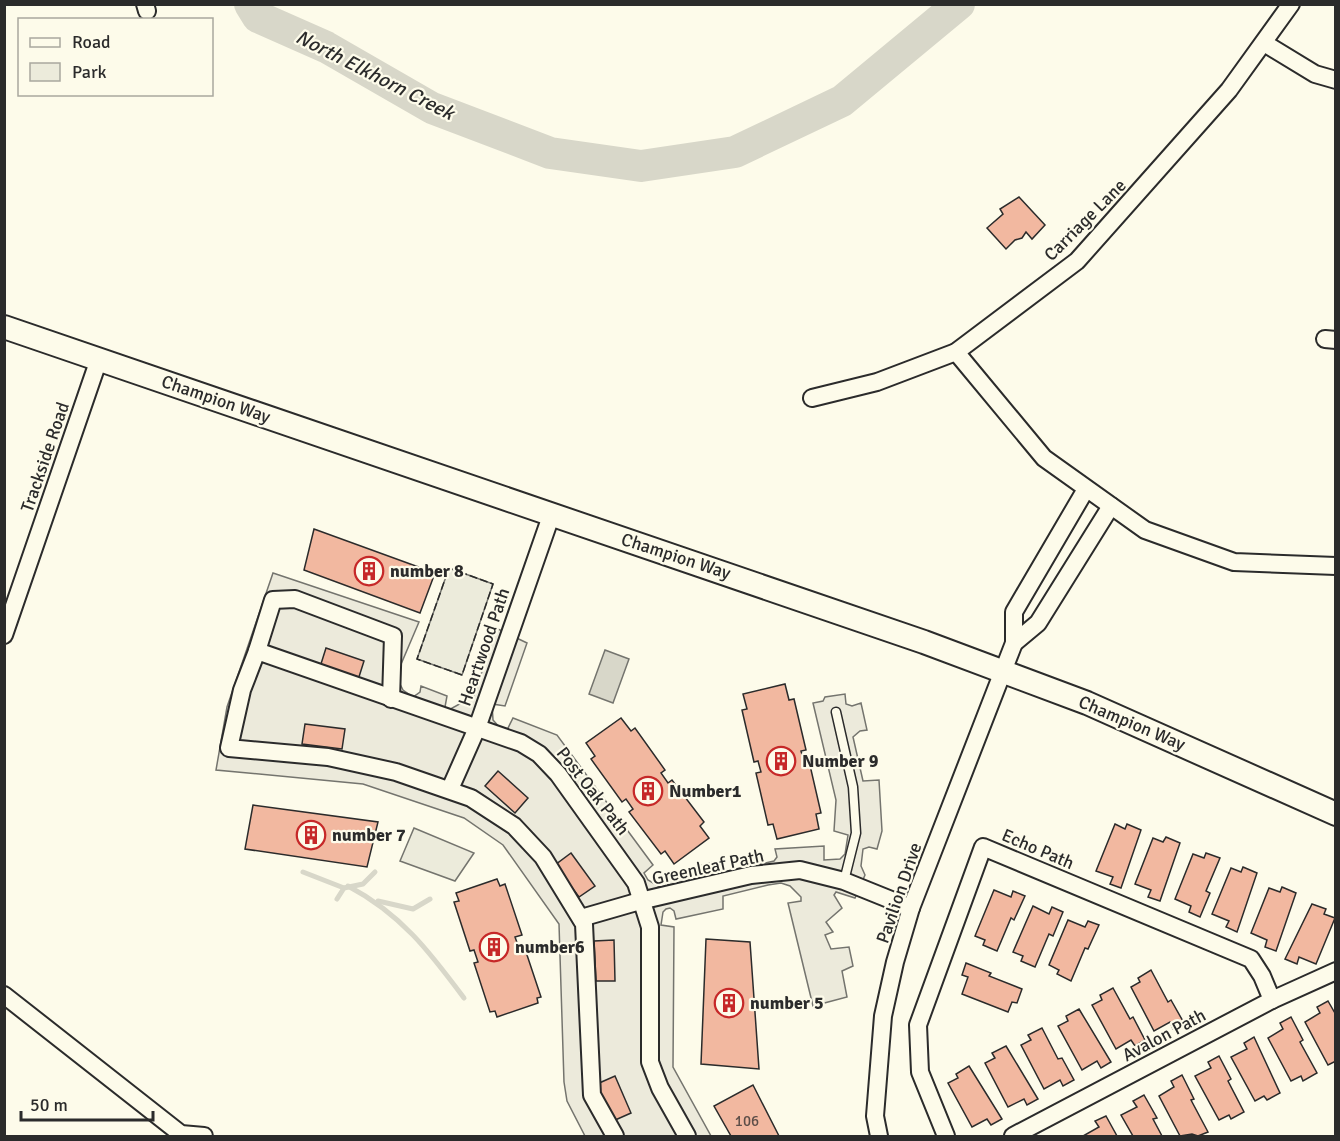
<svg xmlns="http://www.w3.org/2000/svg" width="1340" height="1141" viewBox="0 0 1340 1141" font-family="Signika,sans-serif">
<rect width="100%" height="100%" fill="#fdfbea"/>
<g fill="#ecebdb" stroke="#74746e" stroke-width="1.5">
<polygon points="449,568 493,584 462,675 417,659"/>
<polygon points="414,828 474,853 455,881 400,861"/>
</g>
<polygon fill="#eceadb" stroke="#74746e" stroke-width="1.5" points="273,573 419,622 399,669 399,682 403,690 413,697 420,692 421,686 447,696 445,707 447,711 474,696 496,628 527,643 505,706 492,704 493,720 501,729 507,730 513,718 557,735 653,865 644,873 648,880 663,889 668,886 667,874 714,862 717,874 774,861 777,857 775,849 824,846 824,860 840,859 845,854 848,835 834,831 836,800 813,703 823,701 825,697 845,694 846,704 852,706 861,703 867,730 860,731 853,737 863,781 879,780 882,831 877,849 869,847 863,849 861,866 865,875 855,898 836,892 834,895 842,908 826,922 833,932 825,935 831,949 849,947 853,966 842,971 847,997 813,1006 788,903 801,901 801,897 790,886 781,883 768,885 723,896 723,909 676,919 674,911 670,908 666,909 663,912 661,925 674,927 673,1067 711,1136 585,1136 567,1101 564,1082 559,924 503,845 464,818 363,784 216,770 227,707"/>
<polygon fill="#d8d7c9" stroke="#74746e" stroke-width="1.5" points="605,650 629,659 613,703 589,694"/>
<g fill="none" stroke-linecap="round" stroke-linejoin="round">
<g stroke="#d8d7c9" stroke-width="5">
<polyline points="303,872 344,888"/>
<path d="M348 886C401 914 429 951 464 998"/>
<polyline points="337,899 344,888 363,884 375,872"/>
<polyline points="378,901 413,909 430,899"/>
</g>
<polyline stroke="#d8d7c9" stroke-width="32" points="250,4 258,17 326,47 432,108 550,153 641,166 735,152 842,101 959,4"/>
</g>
<g fill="#f2b8a0" stroke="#2b2b2b" stroke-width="1.5">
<polygon points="1019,197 1045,225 1032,239 1026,232 1022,238 1015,240 1006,249 987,228 1003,214 1000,209"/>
<polygon points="314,529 435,573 420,613 304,570"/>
<polygon points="326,648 364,661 358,680 320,667"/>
<polygon points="785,684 789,700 794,699 806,750 801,751 804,762 809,761 821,813 816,814 819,829 777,839 773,824 768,825 756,773 761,772 758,761 754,762 742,710 747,709 743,694"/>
<polygon points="621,718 631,731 635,728 665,770 661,773 668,783 672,780 704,822 700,826 709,838 674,864 665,851 661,854 629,812 633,809 626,799 622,802 591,759 595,756 586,743"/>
<polygon points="305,724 345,729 342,749 302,744"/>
<polygon points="498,771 528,798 515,813 485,786"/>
<polygon points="253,805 378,822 367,867 245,849"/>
<polygon points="1115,824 1125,829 1127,824 1141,830 1121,888 1110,884 1113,877 1096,871"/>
<polygon points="1166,837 1180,843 1160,901 1148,897 1151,890 1135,884 1153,838 1163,842"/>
<polygon points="571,853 595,886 579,897 555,865"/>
<polygon points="1206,853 1220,858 1206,891 1210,893 1200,917 1189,912 1191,906 1175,899 1193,854 1204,858"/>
<polygon points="1243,867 1257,873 1237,932 1226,927 1229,921 1212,914 1231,868 1241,872"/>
<polygon points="497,879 500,886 505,884 522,935 515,937 519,948 524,946 541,997 537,998 538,1003 497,1017 495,1011 490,1012 474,963 478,962 474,950 470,951 454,902 459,901 456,893"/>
<polygon points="1282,887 1296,893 1276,951 1265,947 1267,940 1251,933 1269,888 1280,892"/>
<polygon points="994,890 1011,897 1013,891 1025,896 1014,920 1011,918 997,951 983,945 985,940 975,936"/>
<polygon points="1312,904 1326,909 1324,914 1335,918 1316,964 1299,957 1297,964 1285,959"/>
<polygon points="1033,906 1049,914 1052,907 1063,912 1053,936 1049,934 1035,967 1021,961 1023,956 1013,952"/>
<polygon points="1068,920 1085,927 1088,921 1099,925 1088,949 1085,948 1071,981 1057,974 1059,970 1049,965"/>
<polygon points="706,939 750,942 759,1069 701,1064"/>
<polygon points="614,940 615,981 596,981 594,941"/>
<polygon points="966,963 991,973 989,976 1022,989 1017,1003 1012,1002 1008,1012 962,994 968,977 962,975"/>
<polygon points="1151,970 1168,1002 1171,1000 1184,1023 1173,1029 1170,1022 1154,1031 1131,987 1140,982 1138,978"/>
<polygon points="1113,988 1130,1019 1133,1017 1145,1040 1135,1046 1131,1040 1116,1049 1092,1005 1102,1000 1100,995"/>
<polygon points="1328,1001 1336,1015 1336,1061 1328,1065 1305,1022 1320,1013 1317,1007"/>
<polygon points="1079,1009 1111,1062 1101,1068 1097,1061 1082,1070 1058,1026 1068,1021 1066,1016"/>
<polygon points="1291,1017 1303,1040 1300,1042 1317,1073 1303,1081 1301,1076 1291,1081 1268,1038 1283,1029 1280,1023"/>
<polygon points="1042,1028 1058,1059 1062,1058 1074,1080 1063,1086 1060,1080 1044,1089 1021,1045 1031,1040 1028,1035"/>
<polygon points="1254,1037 1280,1093 1267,1100 1264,1096 1255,1101 1231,1057 1247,1049 1244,1043"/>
<polygon points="1006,1046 1038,1099 1027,1105 1024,1099 1008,1107 985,1063 995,1058 992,1053"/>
<polygon points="1219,1056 1231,1079 1228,1081 1244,1112 1231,1119 1229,1115 1219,1120 1195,1076 1211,1068 1208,1062"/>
<polygon points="969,1066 1002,1119 991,1125 987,1119 972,1127 948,1083 958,1078 956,1074"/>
<polygon points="1182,1075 1194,1099 1191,1100 1208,1132 1198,1136 1192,1134 1180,1136 1159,1096 1174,1087 1171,1081"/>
<polygon points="615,1076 631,1113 613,1121 597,1084"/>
<polygon points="753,1085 779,1136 731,1136 714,1106"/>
<polygon points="1144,1095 1157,1118 1153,1119 1162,1136 1133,1136 1121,1115 1137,1107 1133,1101"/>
<polygon points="1106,1116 1117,1136 1083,1136 1099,1127 1095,1121"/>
</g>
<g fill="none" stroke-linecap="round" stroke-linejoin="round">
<g stroke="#2b2b2b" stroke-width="11">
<polyline id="lane" points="836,712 853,787 856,833 844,881"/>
</g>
<g stroke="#2b2b2b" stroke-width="20">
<g id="street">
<polyline points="145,4 147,11"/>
<polyline points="1264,43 1315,74 1336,80"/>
<polyline points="1325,339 1336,340"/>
<polyline points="956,352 1044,458 1145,530 1234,562 1336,566"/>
<polyline points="812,398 877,382 956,352 1077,261 1229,90 1291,4"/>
<polyline points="4,635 99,359"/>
<polyline points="1014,643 1038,623 1111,506"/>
<polyline points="257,651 521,743 539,754 558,774 636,883 650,927 650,1062 660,1088 687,1136"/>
<polyline points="391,699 393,636 295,599 273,600 257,651 242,690 229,748 328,757 396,772 471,798 514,826 543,857 584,924 592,1095 615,1136"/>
<polyline points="450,789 477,728 551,516"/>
<polyline points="581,918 640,901 751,875 800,870 844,881 911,908"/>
<polyline points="4,995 181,1134 204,1136"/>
<polyline points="879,1136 875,1116 883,1016 895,962 911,908 1014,643 1014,612 1086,489"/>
<polyline points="946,1136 920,1072 918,1025 983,847 1251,959 1262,976 1272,1000"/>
<polyline points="1013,1136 1272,1000 1336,971"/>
</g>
</g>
<g stroke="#2b2b2b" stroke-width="26">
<polyline id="secondary" points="4,327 924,642 1087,703 1336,814"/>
</g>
<use href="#lane" stroke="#fdfbea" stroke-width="8"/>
<use href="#street" stroke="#fdfbea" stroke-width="16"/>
<use href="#secondary" stroke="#fdfbea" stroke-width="22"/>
<polygon stroke="#2b2b2b" stroke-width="1.5" stroke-dasharray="8 3" stroke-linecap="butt" points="449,568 493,584 462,675 417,659"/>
</g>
<defs>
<g id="building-ring" transform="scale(1.5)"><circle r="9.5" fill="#fdfbea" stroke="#c62828" stroke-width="1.5"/><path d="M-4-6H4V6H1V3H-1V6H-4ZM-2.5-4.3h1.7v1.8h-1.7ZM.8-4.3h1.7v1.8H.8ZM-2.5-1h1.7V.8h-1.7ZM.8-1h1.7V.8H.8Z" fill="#c62828"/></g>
</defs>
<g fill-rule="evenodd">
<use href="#building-ring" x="369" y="571"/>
<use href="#building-ring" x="781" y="761"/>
<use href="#building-ring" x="648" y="791"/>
<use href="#building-ring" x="311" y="835"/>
<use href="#building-ring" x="494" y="947"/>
<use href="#building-ring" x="729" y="1003"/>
</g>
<g text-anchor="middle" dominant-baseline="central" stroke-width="4.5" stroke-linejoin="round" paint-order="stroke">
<g font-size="15" fill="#5d4e48">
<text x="747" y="1121">106</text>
</g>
<g font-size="18" fill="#2b2b2b" stroke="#fdfbea">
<text transform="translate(1085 220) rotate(-45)">Carriage Lane</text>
<text transform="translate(216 399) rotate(19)">Champion Way</text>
<text transform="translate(45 457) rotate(-71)">Trackside Road</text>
<text transform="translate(676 556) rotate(18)">Champion Way</text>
<text transform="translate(484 647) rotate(-71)">Heartwood Path</text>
<text transform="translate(1132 723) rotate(23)">Champion Way</text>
<text transform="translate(593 791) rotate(52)">Post Oak Path</text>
<text transform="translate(1038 849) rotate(23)">Echo Path</text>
<text transform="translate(708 867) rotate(-12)">Greenleaf Path</text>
<text transform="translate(899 893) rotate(-71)">Pavilion Drive</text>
<text transform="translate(1164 1035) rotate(-28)">Avalon Path</text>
</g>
<g font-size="18" font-weight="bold" fill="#2b2b2b" stroke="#fdfbea" text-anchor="start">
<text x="390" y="571">number 8</text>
<text x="802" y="761">Number 9</text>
<text x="669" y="791">Number1</text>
<text x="332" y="835">number 7</text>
<text x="515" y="947">number6</text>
<text x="750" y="1003">number 5</text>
</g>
<g font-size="20" font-style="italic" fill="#2b2b2b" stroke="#fdfbea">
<text transform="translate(375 75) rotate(27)">North Elkhorn Creek</text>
</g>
</g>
<rect width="1340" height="1141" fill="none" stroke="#2b2b2b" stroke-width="12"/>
<rect x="18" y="18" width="195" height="78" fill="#fdfbea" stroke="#a9a89e" stroke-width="1.5"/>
<rect x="30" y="38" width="30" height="9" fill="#fdfbea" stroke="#a9a89e" stroke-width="1.5"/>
<text x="72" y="48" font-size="18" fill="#2b2b2b">Road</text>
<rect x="30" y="63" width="30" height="18" fill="#ecebdb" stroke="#a9a89e" stroke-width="1.5"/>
<text x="72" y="78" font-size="18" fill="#2b2b2b">Park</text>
<path d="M21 1111v9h132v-9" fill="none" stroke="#2b2b2b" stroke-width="3"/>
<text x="30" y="1111" font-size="18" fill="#2b2b2b" stroke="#fdfbea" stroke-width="4.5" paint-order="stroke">50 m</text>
</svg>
